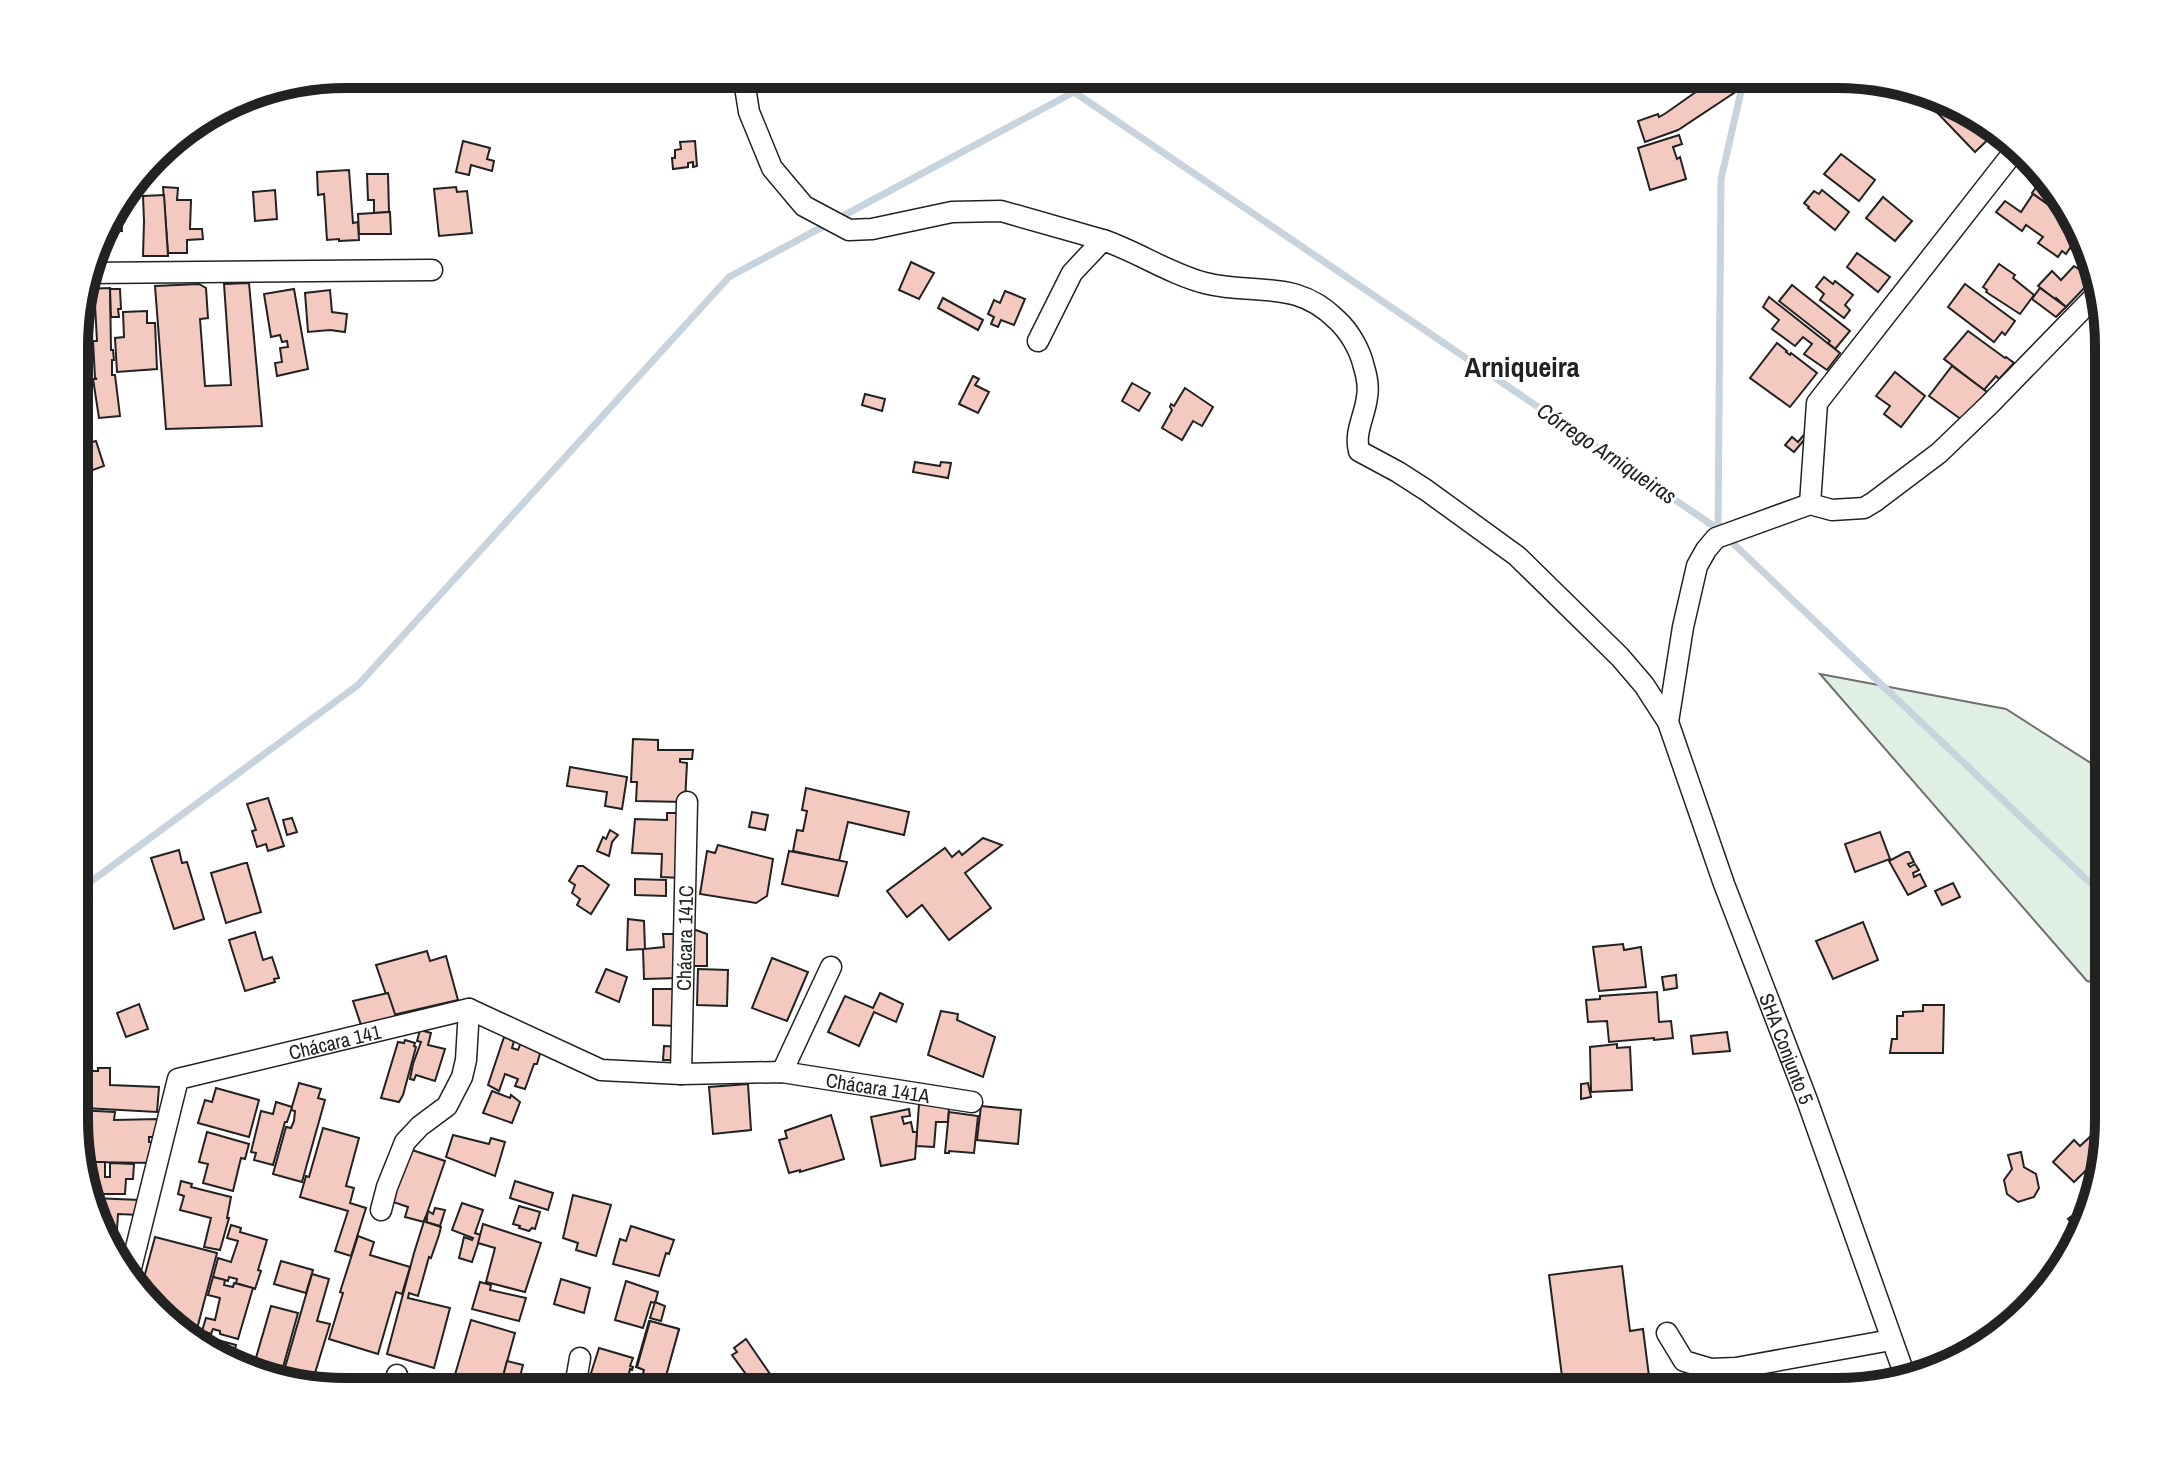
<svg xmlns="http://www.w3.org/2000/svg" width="2183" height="1466" viewBox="0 0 2183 1466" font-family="'Archivo Narrow',sans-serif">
<rect width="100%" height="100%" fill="#fff"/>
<polygon fill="#e0efe3" stroke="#6f6f6f" stroke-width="2" points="1820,674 2006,709 2108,774 2108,985 2087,981"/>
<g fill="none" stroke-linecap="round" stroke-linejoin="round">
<g stroke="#c7d3dd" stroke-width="7">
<polyline points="1053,74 1074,92 1718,529 2087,880 2108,897"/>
<polyline points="1718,529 1721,179 1745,74"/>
<polyline points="76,888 93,880 358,685 729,277 1074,92"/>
</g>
</g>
<g fill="#f3c9c0" stroke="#222" stroke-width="2">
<polygon points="1397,74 1461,74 1462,85 1397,86"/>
<polygon points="1689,74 1738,74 1746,85 1678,130 1645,142 1638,121 1658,114 1659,117 1666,113 1700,89"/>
<polygon points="1932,92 1988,120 1998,130 1975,152 1925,100"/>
<polygon points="1679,135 1682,144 1673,147 1677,159 1680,157 1686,179 1650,190 1638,148"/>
<polygon points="463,141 490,148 487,159 494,161 492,171 471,165 469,175 456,172"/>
<polygon points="695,141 697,166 693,167 693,162 688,163 688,167 673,169 672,158 675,158 675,150 681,149 680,142"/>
<polygon points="1841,154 1875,180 1859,201 1824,174"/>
<polygon points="349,170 353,223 358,222 359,240 339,241 339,239 327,240 324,194 318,195 317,172"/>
<polygon points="367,174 388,174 389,212 374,213 374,200 368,200"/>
<polygon points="2042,179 2073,210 2077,223 2047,202 2046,203 2032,193"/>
<polygon points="163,187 178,188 177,200 191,200 190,229 202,229 203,239 187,240 187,253 168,253"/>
<polygon points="456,187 457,192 467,191 472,233 439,236 434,189"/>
<polygon points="275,190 277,219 255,221 253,192"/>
<polygon points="1822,190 1849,212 1835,230 1808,208 1809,207 1804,203 1814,191 1819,194"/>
<polygon points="2033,194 2078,226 2085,252 2082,256 2070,248 2066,254 2062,251 2058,257 2038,243 2043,237 2026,225 2022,231 1996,212 2005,201 2021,212"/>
<polygon points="164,195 168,256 143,256 144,221 143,196"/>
<polygon points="1883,197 1912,221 1895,241 1866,218"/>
<polygon points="120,202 122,231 101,232 101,243 97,243 102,225"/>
<polygon points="390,212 391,234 359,234 358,214"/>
<polygon points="1857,253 1890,277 1878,292 1847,267"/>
<polygon points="911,262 934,273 919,299 899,290"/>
<polygon points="1999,264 2015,275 2013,278 2034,295 2020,314 1986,292 1987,290 1983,287"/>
<polygon points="2074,266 2093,279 2066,307 2056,298 2055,299 2038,286 2052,271 2061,280"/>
<polygon points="1824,277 1833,284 1835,281 1853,295 1845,305 1850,310 1844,318 1820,300 1824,294 1816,287"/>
<polygon points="249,283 262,426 166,429 155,286 199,284 206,288 208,318 200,319 205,386 231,385 224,284"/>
<polygon points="1965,284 2015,321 2005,335 2002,332 1994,342 1948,307"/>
<polygon points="1792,285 1850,331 1835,349 1828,343 1830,341 1779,301"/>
<polygon points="110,288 111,350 113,350 114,360 112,360 112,375 115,375 120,416 99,418 93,379 97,379 95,378 93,341 97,341 95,305 89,305 91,343 85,343 87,377 76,378 76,311 83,289"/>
<polygon points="2040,288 2066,307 2056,317 2032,299"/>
<polygon points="110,289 120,289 121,309 118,309 119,317 111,317"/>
<polygon points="294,289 308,369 277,376 275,363 282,362 280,348 288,347 287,341 282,342 280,335 271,337 264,294"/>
<polygon points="330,290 332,312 347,314 345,332 330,330 308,332 305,293"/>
<polygon points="1005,291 1025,299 1014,325 1001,320 998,327 991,324 994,317 988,314 994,300 1000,303"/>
<polygon points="1769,297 1840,353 1827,370 1804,354 1812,344 1803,337 1795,346 1772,329 1779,320 1763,307"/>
<polygon points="943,298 983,320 978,330 938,308"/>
<polygon points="147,311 147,323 155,323 157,369 117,372 115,338 124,337 123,312"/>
<polygon points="1968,331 2005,358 2006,357 2014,363 1999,379 1996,376 1984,390 1944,359"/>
<polygon points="1777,343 1787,351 1786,352 1790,355 1791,353 1817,373 1790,407 1750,378"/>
<polygon points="1952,366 1987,392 1962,420 1929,396"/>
<polygon points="1895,372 1925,396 1901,427 1884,414 1890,406 1876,396"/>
<polygon points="973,376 979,379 975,385 989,392 978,413 959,404"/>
<polygon points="1132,383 1150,393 1139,411 1122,401"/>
<polygon points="1185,388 1213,407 1202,426 1193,421 1182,440 1162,428 1172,410 1170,407 1171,404 1174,406"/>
<polygon points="865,394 885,399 882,411 862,405"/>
<polygon points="1807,431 1810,433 1794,452 1785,445 1792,437 1798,442"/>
<polygon points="96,441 104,466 79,475 76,467 76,446"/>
<polygon points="915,462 940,466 941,462 951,463 948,478 913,472"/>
<polygon points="633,739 658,740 658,750 693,750 692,759 680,759 680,762 687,763 685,802 636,801 637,782 631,782"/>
<polygon points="570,767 627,777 622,809 605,806 607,792 567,786"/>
<polygon points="806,788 909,812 904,835 848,822 839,861 793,851 797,830 803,831 807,811 802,810"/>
<polygon points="268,798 284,846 268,851 266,844 257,847 252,831 256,830 247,804"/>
<polygon points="752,812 768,815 765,830 749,827"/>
<polygon points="667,813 682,813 681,878 661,877 662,854 632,853 635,819 667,820"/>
<polygon points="292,818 297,832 287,835 283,820"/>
<polygon points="610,830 618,835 612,842 609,856 597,851 603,837 606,839"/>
<polygon points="1880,832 1890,859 1855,872 1845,844"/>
<polygon points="983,838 1002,845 965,873 991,908 949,940 922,905 907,917 887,891 945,848 952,857 959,851 962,855"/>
<polygon points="718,845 773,859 767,896 756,903 700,894 707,851 715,853"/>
<polygon points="179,850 182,863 187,862 204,919 174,929 151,858"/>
<polygon points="789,851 847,862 838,896 782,884"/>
<polygon points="1906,852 1909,852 1914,862 1908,864 1910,867 1915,864 1919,870 1913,873 1914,877 1920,874 1926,886 1908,895 1889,861"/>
<polygon points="245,863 247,863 261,912 226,923 211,873"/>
<polygon points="578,866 583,866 609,885 591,914 577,905 580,899 572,893 575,885 569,881"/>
<polygon points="635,879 666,880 666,896 635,895"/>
<polygon points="1953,883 1960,897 1942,905 1935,891"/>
<polygon points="628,919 644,921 645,949 664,947 663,934 677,934 679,978 644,979 643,949 627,950"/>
<polygon points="1863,922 1878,960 1833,979 1816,941"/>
<polygon points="693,929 707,934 707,966 692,966"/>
<polygon points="255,932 263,960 272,957 279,978 274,979 275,982 245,991 229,940"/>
<polygon points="1623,944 1624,950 1641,947 1646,987 1599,991 1593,947"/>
<polygon points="427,951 430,961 446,956 458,1000 397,1014 397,1017 394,1018 376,965"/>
<polygon points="772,958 808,972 787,1021 752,1008"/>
<polygon points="606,969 627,977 619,1002 596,992"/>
<polygon points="698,969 728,970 727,1006 697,1005"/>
<polygon points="1676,975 1677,988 1664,990 1662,977"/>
<polygon points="653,989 681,989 676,1026 653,1025"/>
<polygon points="1657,992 1659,1022 1671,1021 1673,1038 1654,1040 1654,1038 1609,1042 1607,1021 1588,1022 1586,1000 1600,999 1600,996"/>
<polygon points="388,993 396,1017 361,1025 353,1001"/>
<polygon points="880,993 903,1004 896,1022 874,1012 859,1046 828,1032 845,996 873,1008"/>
<polygon points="139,1004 148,1029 126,1037 117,1013"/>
<polygon points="1923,1005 1944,1005 1943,1053 1890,1053 1892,1039 1897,1039 1897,1016 1903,1016 1903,1012 1923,1011"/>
<polygon points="941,1011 958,1014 957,1020 995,1037 983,1077 928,1055"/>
<polygon points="420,1030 431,1033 428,1045 445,1049 435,1081 416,1075 414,1080 410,1079 413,1064 421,1042 417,1041"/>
<polygon points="1727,1032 1730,1051 1693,1054 1691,1036"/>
<polygon points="504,1037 514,1041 512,1048 518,1050 521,1042 541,1050 537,1064 534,1064 525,1089 515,1086 518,1079 505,1074 499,1091 488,1085"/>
<polygon points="405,1040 415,1043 414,1046 416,1047 403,1095 399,1102 381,1098 398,1042 404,1043"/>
<polygon points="1617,1044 1617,1048 1630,1047 1632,1090 1591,1092 1590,1047"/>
<polygon points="664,1046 679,1047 676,1060 663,1060"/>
<polygon points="98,1068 110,1068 110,1085 159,1087 157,1112 84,1108 85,1080 81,1080 81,1071 98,1071"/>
<polygon points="299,1083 321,1089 318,1098 325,1100 302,1182 273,1174 286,1127 291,1128 294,1121 295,1111 291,1110"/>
<polygon points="1588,1083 1591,1097 1581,1099 1581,1084"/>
<polygon points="748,1084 751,1130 713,1134 709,1087"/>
<polygon points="216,1088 259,1100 249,1137 198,1123 205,1100 212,1102"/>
<polygon points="492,1091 510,1098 511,1095 520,1102 512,1123 483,1113"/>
<polygon points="276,1102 292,1107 287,1122 285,1122 273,1165 254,1160 256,1153 251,1152 261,1111 273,1114"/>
<polygon points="919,1104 949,1107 948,1122 936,1122 934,1147 916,1146"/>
<polygon points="981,1106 1021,1110 1018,1144 977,1140"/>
<polygon points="909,1109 910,1116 902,1117 904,1124 911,1122 913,1132 917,1132 915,1159 881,1166 871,1117"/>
<polygon points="76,1110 115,1112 114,1120 159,1119 159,1137 149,1137 149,1142 154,1143 154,1163 86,1162 86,1127 76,1127"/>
<polygon points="949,1112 978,1116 974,1153 949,1151 949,1153 945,1153"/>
<polygon points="831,1115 844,1159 800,1172 800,1170 789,1173 779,1140 787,1138 785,1131"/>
<polygon points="2108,1123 2108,1137 2103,1154 2074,1182 2053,1162 2074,1140 2080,1146 2092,1135 2095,1138"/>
<polygon points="323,1128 359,1138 346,1186 354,1188 350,1203 366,1208 351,1256 335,1251 348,1211 300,1197 306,1176 309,1177"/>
<polygon points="207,1132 249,1144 245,1159 241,1158 233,1191 203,1183 208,1164 199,1162"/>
<polygon points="453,1135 489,1144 491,1138 505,1142 495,1176 446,1157"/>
<polygon points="409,1149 445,1161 424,1222 405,1217 408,1207 390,1201"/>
<polygon points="2021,1152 2024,1167 2036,1174 2039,1188 2034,1197 2018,1202 2007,1194 2004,1180 2012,1169 2008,1155"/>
<polygon points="83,1162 105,1162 105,1177 110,1177 110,1163 134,1164 133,1179 126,1179 125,1194 89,1194 83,1173"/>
<polygon points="181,1181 192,1184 191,1187 231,1197 227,1218 229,1218 220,1250 204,1247 211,1218 180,1210 184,1196 178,1194"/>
<polygon points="515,1181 553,1193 548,1210 510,1198"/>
<polygon points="573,1195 611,1205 596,1256 576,1250 578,1243 563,1238"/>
<polygon points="93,1198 140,1200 139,1215 118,1214 117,1230 102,1230 93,1204"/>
<polygon points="462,1203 483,1210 475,1233 481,1235 472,1262 459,1258 464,1237 472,1240 473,1238 452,1230"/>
<polygon points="519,1206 540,1212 535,1229 532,1228 529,1231 519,1228 520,1226 513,1224"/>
<polygon points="2085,1206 2077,1229 2068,1219"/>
<polygon points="435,1208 445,1210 440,1226 426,1222 428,1211 433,1214"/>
<polygon points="425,1218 427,1219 426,1222 441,1227 439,1235 431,1258 429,1257 418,1296 409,1293 408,1298 450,1308 434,1368 387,1354 414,1253"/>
<polygon points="483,1224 541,1243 525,1292 486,1282 495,1248 478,1243"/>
<polygon points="231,1225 241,1228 240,1232 267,1240 258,1270 261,1271 255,1289 236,1283 237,1279 229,1277 228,1281 213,1277 218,1258 231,1262 238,1241 227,1238"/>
<polygon points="631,1226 674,1240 669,1254 666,1253 659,1276 613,1264 620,1239 626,1241"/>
<polygon points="358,1236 374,1242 370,1255 410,1267 402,1294 396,1292 378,1354 329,1339 343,1293 340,1292"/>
<polygon points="155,1237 217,1253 193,1344 141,1289"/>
<polygon points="106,1242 120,1243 116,1262 111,1256"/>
<polygon points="281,1261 313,1270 306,1293 274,1284"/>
<polygon points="1622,1266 1630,1331 1643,1329 1651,1392 1564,1392 1549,1275"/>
<polygon points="312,1274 329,1279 317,1321 330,1324 315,1373 317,1373 313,1387 289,1383 292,1374 284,1371"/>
<polygon points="213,1277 225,1280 224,1285 233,1287 234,1283 253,1288 238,1339 220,1334 220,1331 213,1329 211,1334 202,1331 206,1318 215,1320 220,1298 208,1295"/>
<polygon points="561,1279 590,1288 584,1313 554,1304"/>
<polygon points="626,1281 658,1292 655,1303 651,1302 643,1328 615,1320"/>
<polygon points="480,1282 491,1285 490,1290 526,1298 519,1321 472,1309"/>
<polygon points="655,1302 665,1306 661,1321 650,1318"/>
<polygon points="271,1306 298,1313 280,1378 273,1376 272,1380 259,1378 249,1373 250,1368 253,1368"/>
<polygon points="471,1320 515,1333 499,1391 454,1378"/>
<polygon points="649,1321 679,1329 665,1378 644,1372 645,1370 636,1367"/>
<polygon points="650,1321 679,1329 666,1376 688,1382 687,1384 690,1384 687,1392 638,1392 644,1370 637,1367"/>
<polygon points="202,1331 211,1334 210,1338 236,1345 231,1364 206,1352 208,1346 199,1344"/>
<polygon points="746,1339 770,1374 767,1375 761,1392 719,1392 724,1375 743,1380 745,1373 732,1355 737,1352 734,1348"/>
<polygon points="599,1348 633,1358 630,1366 633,1367 632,1370 630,1369 625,1392 585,1392"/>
<polygon points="507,1361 523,1365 516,1392 499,1392"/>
<polygon points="645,1375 665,1380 666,1375 677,1379 673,1392 641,1392"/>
<polygon points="1812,1375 1814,1391 1770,1391 1768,1383"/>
</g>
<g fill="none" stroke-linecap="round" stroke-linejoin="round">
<g stroke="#222" stroke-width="23">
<g id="minor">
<polyline points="743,74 749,112 772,168 804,206 849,230 872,229 952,212 1001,211 1103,240"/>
<polyline points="1494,74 1494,77"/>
<polyline points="88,273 432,270"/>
<path id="s1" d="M1038 341 1072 273 1103 240C1138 252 1170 274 1205 283 1256 296 1295 278 1337 320 1350 332 1360 350 1364 367 1367 377 1369 387 1367 397 1365 416 1354 432 1359 451L1398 472 1426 490 1517 556 1620 657 1644 685 1668 722 1724 884 1807 1100 1905 1376"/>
<polyline points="1810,504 1817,403 2016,149"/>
<polyline points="1668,722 1683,627 1697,566 1706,550 1716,538 1810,504 1832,510 1864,508 1874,502 1939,453 1990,404 2098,293"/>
<polyline points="782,1072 831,967"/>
<path id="s2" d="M681 1074 687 802"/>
<polyline points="381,1210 387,1187 405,1142 420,1126 447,1106 462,1077 466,1060 469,1009"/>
<path id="s3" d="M129 1276 178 1079 469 1009 601 1070 681 1074 782 1072 972 1102"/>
<polyline points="1667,1333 1684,1361 1711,1369 1736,1368 1891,1340"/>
<polyline points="397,1375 401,1392"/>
<polyline points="574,1392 580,1358"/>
</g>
</g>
<use href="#minor" stroke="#fff" stroke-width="20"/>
</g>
<g text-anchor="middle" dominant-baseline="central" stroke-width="6" stroke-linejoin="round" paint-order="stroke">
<g font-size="20" fill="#222" stroke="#fff">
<text stroke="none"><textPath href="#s2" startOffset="136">Chácara 141C</textPath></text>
<text stroke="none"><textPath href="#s3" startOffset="364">Chácara 141</textPath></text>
<text stroke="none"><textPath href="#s1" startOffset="1276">SHA Conjunto 5</textPath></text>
<text stroke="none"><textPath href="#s3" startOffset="926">Chácara 141A</textPath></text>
</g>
<g font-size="22" font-style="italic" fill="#222" stroke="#fff">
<text transform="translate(1607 453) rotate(34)">Córrego Arniqueiras</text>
</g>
<g font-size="28" font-weight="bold" fill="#222" stroke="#fff">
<text x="1522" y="367">Arniqueira</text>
</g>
</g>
<path d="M0 0H2183V1466H0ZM346 88H1837A258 258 0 0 1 2095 346V1120A258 258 0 0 1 1837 1378H346A258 258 0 0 1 88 1120V346A258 258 0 0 1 346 88Z" fill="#fff" fill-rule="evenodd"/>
<path fill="none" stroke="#222" stroke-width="10" d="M346 88H1837A258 258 0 0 1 2095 346V1120A258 258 0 0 1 1837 1378H346A258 258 0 0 1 88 1120V346A258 258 0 0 1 346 88Z"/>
</svg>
